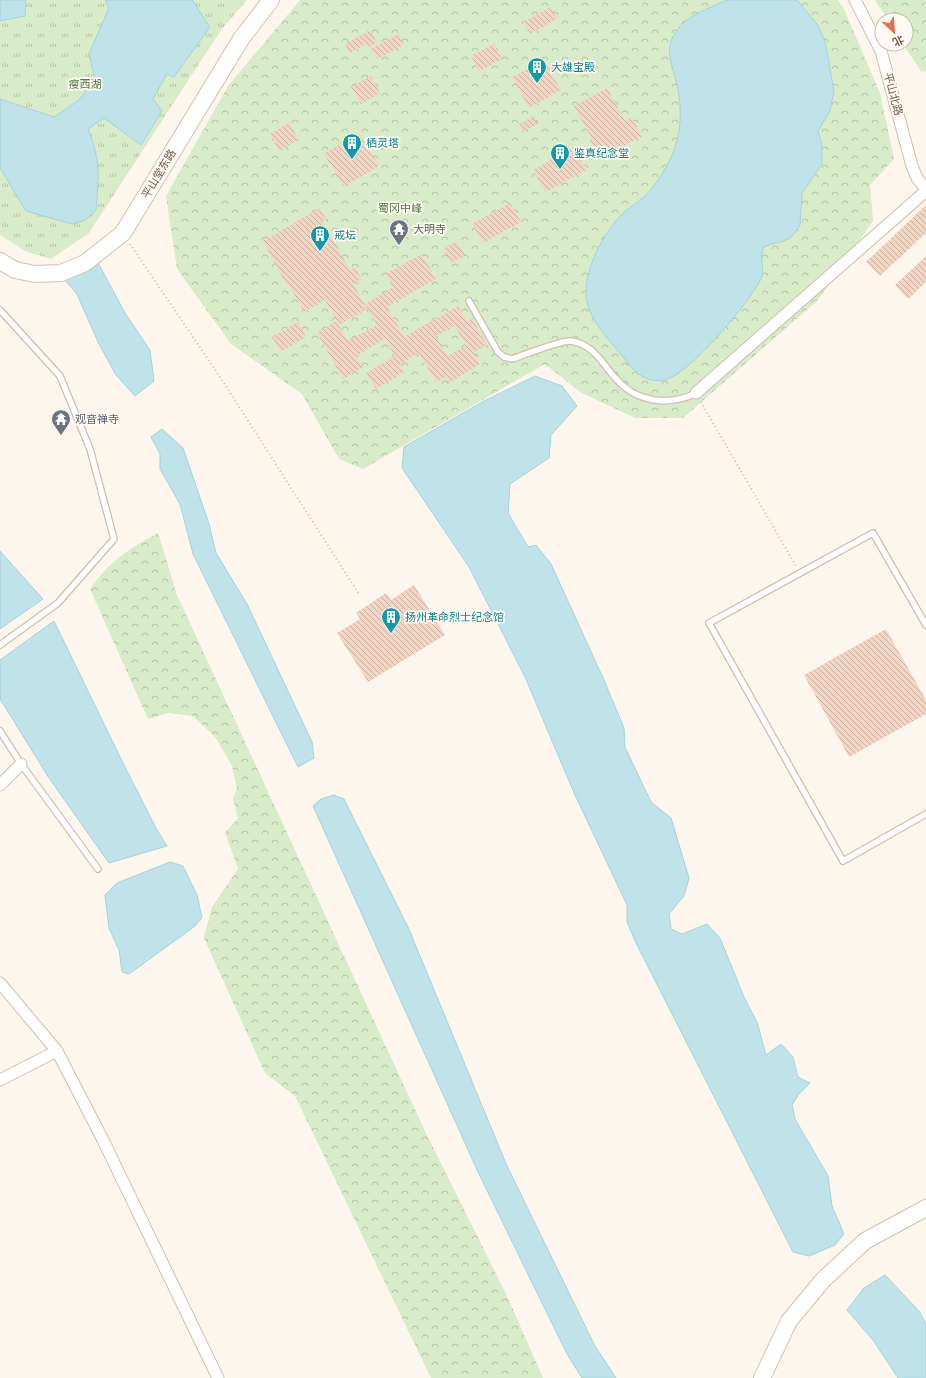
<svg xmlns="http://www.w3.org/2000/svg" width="926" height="1378" viewBox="0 0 926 1378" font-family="'Work Sans','Noto Sans SC',sans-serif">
<defs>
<pattern id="grass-tufts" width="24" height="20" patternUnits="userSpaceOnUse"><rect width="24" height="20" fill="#d8ecc9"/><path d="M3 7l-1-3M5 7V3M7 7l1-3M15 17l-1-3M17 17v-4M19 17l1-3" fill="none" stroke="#b4c2a5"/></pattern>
<pattern id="forest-crowns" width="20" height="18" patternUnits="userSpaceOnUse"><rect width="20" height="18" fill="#d8ecc9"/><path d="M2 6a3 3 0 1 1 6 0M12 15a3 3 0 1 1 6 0" fill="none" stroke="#b4c2a5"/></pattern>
<pattern id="building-back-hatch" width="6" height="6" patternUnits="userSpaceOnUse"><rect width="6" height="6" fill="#f3d5c3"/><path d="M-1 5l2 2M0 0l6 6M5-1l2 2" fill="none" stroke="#cab0a1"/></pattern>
</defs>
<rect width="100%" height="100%" fill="#fdf6ec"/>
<polygon fill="url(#grass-tufts)" points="0,0 247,0 221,30 89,233 51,259 25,251 0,235"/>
<g fill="url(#forest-crowns)">
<polygon points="300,0 838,0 844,9 880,93 894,159 870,185 873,221 817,301 683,418 635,418 580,392 545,364 363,469 339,459 302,394 231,344 177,269 166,196 228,86"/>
<polygon points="875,0 926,0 926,72 921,71 903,44 906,44 906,20 888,20"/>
<path d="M158 533 177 595 425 1131 507 1296 543 1378H431L295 1096 265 1073 204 938 212 907 238 869 225 833 238 818 233 799 237 788 232 766 216 738 193 716 168 713 148 719 90 589C107 563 131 547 158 533Z"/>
</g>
<g fill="#bfe3e8" stroke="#a5d3da">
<polygon points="0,0 26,0 25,16 0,21"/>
<path d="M105 0H192L210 27 174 77 167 74 153 99 162 111 141 145 104 118 88 129C101 162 99 176 96 210L86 220 72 224 26 211 0 168V99L54 117 79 100 95 79 89 54 109 8Z"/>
<path d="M727 0H797L817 24 825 41 834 91 830 111 818 131 822 145V164L802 193 800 225C788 246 781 239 764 247 759 256 765 269 761 279 750 302 688 376 664 380 645 383 634 372 624 358 609 340 587 318 586 294 585 268 604 232 622 214 629 207 638 203 645 196 656 185 666 169 672 155 681 134 682 112 678 90 673 62 658 45 686 21 697 12 714 6 727 0Z"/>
<polygon points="96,259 125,313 150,350 154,381 135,396 116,375 98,342 77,294 62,277"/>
<polygon points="535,376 562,386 577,406 551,435 549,458 510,484 508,513 528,547 536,545 551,564 604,680 624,728 625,747 651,802 671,818 689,878 684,896 669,914 671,929 682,934 707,924 720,938 744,997 757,1022 766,1055 781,1044 793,1057 798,1077 810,1083 799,1094 792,1105 795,1119 828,1176 832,1206 844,1234 835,1245 809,1256 793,1252 636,943 627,922 627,905 575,795 525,677 469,567 402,468 404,447 484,401"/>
<polygon points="162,429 183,448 209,524 216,553 247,604 312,742 314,758 298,767 193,554 180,504 160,469 160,454 151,437"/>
<polygon points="0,551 43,599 0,629"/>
<polygon points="54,621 124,765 157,830 167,846 109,863 49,778 0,699 0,660"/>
<polygon points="334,795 344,799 408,927 507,1166 595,1346 616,1378 582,1378 567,1354 478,1172 313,806 321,799"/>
<polygon points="170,862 183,866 197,895 202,918 195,926 129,974 122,972 119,950 109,928 105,895 117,883"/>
<polygon points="885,1275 919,1311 926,1324 926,1378 898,1378 873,1340 847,1310 864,1288"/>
</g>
<g fill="url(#building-back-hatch)" fill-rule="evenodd">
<polygon points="551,7 557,19 530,34 523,22"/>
<polygon points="370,30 377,43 367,48 366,44 350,53 345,44"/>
<polygon points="398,34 404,45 377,59 371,49"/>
<polygon points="494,44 502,59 479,71 471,56"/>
<polygon points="544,60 561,90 529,108 512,77"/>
<polygon points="371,76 380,93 361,104 351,87"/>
<polygon points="607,88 625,121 631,117 642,136 600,159 590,140 592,139 574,106"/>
<polygon points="534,116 538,124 523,132 519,124"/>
<polygon points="289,123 299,140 279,151 270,134"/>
<polygon points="359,133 379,166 344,187 324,154"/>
<polygon points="574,147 586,170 546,192 533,170"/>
<polygon points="510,203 521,222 483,243 472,224"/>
<polygon points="926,205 926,233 880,276 866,262"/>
<polygon points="320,208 326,219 322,221 350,270 355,267 361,279 353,283 367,309 339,325 325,300 304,312 289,285 287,286 263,241"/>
<polygon points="457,241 465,255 451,263 443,249"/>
<path d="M422 254 436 279 387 307 404 337 458 306 467 322 472 318 487 345 474 352 480 364 449 383 445 377 436 382 419 353 400 364 405 372 376 389 366 373 395 356 385 339 356 356 363 367 343 379 317 333 336 321 348 341 377 325 365 304 393 287 386 274ZM455 326 466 346 448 356 436 336Z"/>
<polygon points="926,256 926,282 908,299 895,285"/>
<polygon points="298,322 306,337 281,352 272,337"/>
<polygon points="414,585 445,635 368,682 337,633 360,619 356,613 386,593 391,600"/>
<polygon points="886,629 926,700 926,714 849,757 804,675"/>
</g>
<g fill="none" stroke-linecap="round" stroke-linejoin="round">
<g stroke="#d1beb0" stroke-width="8">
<g id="lane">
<path d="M469 301 498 352 504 357 512 359C524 355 561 340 571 341 599 345 606 374 626 388 634 395 644 398 654 400 669 402 682 400 696 393"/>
<polyline points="0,310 60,376 90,449 114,539 58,603 0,645"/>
<polyline points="926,625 873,533 709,623 843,861 926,814"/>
<polyline points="0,731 21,764 98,869"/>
</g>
</g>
<g stroke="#d1beb0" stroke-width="13">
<g id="street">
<polyline points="855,0 881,51 912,166 917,178 926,189"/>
<polyline points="696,393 926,191"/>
<polyline points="0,785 21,764"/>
<polyline points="0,983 57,1051 103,1140 218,1378"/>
<polyline points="0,1080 57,1051"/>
</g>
</g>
<g stroke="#d6c0b0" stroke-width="18">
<g id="secondary">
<polyline points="0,261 15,270 35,274 61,273 85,263 123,233 241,39 271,0"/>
<polyline points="762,1378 789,1321 823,1280 865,1241 926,1208"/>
</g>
</g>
<g stroke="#d9b8a5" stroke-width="2" stroke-dasharray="1 3" stroke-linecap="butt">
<polyline points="130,244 222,380 359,594"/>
<polyline points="701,402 796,566"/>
</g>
<use href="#lane" stroke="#fff" stroke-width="5.5"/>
<use href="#street" stroke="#fff" stroke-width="11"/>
<use href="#secondary" stroke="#fff" stroke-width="16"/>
</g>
<defs>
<g id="building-pin" transform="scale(1)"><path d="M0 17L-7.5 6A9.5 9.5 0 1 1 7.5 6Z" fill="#0f9aa8" stroke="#fffaf3"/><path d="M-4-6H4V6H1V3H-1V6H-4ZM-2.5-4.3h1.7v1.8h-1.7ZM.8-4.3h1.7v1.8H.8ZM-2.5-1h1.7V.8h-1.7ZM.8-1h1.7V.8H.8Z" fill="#fff"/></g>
<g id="temple-pin" transform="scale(1)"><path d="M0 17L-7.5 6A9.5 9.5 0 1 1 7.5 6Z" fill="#6b7280" stroke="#fffaf3"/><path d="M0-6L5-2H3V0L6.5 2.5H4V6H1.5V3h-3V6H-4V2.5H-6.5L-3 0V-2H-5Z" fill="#fff"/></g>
</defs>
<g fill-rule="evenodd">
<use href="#building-pin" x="537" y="67"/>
<use href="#building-pin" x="352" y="143"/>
<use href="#building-pin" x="560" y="153"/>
<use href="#temple-pin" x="399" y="229"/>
<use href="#building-pin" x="320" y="235"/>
<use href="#temple-pin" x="61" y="419"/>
<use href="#building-pin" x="391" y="617"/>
</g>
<g text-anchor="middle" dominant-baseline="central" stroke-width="3.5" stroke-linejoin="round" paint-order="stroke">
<g font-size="11" fill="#0d838f" stroke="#fffaf3" text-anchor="start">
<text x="551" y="67">大雄宝殿</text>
<text x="366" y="143">栖灵塔</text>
<text x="574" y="153">鉴真纪念堂</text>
<text x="334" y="235">戒坛</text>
<text x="405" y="617">扬州革命烈士纪念馆</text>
</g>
<g font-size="11" fill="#537a41" stroke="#fffaf3">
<text x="85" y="84">瘦西湖</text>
<text x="400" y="208">蜀冈中峰</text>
</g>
<g font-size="11" fill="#7a5c4d" stroke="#fffaf3">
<text transform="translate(893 94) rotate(75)">平山北路</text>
<text transform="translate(159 174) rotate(-59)">平山堂东路</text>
</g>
<g font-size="11" fill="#5b616d" stroke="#fffaf3" text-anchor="start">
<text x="413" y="229">大明寺</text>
<text x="75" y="419">观音禅寺</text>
</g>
</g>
<g transform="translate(894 32) rotate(154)"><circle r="19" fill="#fffaf3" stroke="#cabbb1"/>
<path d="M0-3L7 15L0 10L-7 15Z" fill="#e76f51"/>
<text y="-6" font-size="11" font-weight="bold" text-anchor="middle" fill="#7a5c4d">北</text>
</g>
</svg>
